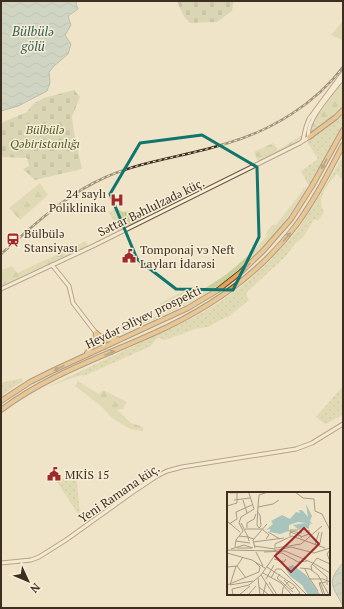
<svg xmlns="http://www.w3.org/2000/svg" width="344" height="609" viewBox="0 0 344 609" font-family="'PT Serif',serif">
<defs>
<pattern id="forest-firs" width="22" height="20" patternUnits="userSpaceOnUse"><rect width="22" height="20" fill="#c9cf9b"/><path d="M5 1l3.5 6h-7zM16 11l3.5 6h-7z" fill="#aeb285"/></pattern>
<pattern id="cemetery-stones" width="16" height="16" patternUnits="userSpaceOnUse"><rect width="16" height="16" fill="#bfc49a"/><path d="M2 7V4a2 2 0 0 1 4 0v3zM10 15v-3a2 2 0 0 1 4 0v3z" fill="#9ca07d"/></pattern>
<pattern id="park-dots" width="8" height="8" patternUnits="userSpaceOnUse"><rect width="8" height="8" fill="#c9cf9b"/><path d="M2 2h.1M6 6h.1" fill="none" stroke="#aeb285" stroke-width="1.8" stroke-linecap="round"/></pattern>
<pattern id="water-waves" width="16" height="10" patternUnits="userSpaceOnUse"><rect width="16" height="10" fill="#a9c4bc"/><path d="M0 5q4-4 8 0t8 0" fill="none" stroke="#8ba098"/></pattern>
</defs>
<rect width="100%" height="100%" fill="#f0e4c8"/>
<path fill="#c9cf9b" d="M307 187C284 230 242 273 200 297 171 313 141 325 111 338H104L99 333 100 332 113 336 115 335 176 307 188 297 190 298 227 274 251 253 267 236 266 233 272 225H276L299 195 303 191 302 189Z"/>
<g fill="url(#forest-firs)">
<polygon points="343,21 343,40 331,35"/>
<polygon points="343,81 343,106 334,116 311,133 310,128 316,117"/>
<polygon points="301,136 302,138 286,149 258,162 254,152 273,143 278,150"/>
<polygon points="40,183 48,195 20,220 9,208"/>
<polygon points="86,241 88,246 1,286 1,270 12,266 17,273"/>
<polygon points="184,291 186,291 186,293 177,302 162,308 160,303"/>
<polygon points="78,381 99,394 103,390 127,402 123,409 117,410 131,423 143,427 143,431 130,429 112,418 101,406 75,386"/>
</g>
<g fill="url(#cemetery-stones)">
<polygon points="177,1 235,1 233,3 232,11 217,22 190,23 183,15"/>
<polygon points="74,90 80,97 72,117 74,133 82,169 35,180 23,169 29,166 27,158 1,157 1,123 27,112 33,104 44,98"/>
</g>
<g fill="url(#park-dots)">
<polygon points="343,115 343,123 309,186 301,171 318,159 307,142"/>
<path d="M343 156V181L337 174C327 185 316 197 324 212L318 221 314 219 304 236 294 245 285 257 247 292 246 294 249 300 227 318 226 317 208 327 195 329 165 340 158 338C154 341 153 344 149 347L86 375 78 376 47 387 195 317 220 302 244 284 269 262 296 232 311 210Z"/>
<polygon points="117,208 122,212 135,211 139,221 118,231 109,212"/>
<path d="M21 378 23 381 1 396V384C7 380 14 381 21 378Z"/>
<polygon points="343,386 343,415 325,424 316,417"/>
<polygon points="76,474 80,513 79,515 57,482 70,475"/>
</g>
<g fill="url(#water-waves)" stroke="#6f938a">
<polygon points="1,1 77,1 76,4 78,9 68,16 71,25 65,35 71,44 68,54 54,66 49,72 50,83 47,91 18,106 1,111"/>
<path d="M343 563V606C332 585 326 582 343 563Z"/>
</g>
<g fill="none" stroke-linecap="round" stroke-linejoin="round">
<g stroke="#6f573f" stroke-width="5">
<g id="secondary">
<polyline points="303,140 306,127 309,119 343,73"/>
<polyline points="52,265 69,286 73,303 96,333"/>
<path d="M1 289 93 246 300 143 309 137C304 122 334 90 343 78"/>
<polyline points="1,563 31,560 39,557 66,540 133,492 157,476 167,471 182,467 296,449 312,443 343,424"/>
</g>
</g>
<g stroke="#5b4430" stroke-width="6">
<g id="highway">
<polyline points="309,137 336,117 343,110"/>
<polyline points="96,333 105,340 117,339"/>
<polyline points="87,353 95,343 96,333"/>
<polyline points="1,401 30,382 52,371 188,308 218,290 241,272 263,251 291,219 312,186 343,130"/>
<path d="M1 410C46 376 101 357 152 334 209 309 260 274 297 224 315 199 329 172 343 145"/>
</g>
</g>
<use href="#secondary" stroke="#faf1dc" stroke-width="3"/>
<use href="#highway" stroke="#e0a458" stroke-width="4"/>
<g stroke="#3d2e20" stroke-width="2.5">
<path id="rail" d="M1 254C34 225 65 195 106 177 145 160 188 156 228 143 272 130 315 104 343 67"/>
</g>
<use href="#rail" stroke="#f7eed8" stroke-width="1" stroke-dasharray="3" stroke-linecap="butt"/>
</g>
<defs><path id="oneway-solid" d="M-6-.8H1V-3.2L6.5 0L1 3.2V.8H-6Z"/></defs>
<g fill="#7e5d36">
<use href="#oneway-solid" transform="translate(324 164) rotate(119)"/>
<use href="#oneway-solid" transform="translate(287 237) rotate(-50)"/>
<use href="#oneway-solid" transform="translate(246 267) rotate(138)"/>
<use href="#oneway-solid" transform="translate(110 353) rotate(-23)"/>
<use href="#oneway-solid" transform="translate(59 368) rotate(155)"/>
</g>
<path d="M0 0H344V609H0ZM202 135 257 167 259 237 233 290 176 289 137 259 110 194 140 143Z" fill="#f0e4c8" fill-opacity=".55" fill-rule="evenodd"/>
<path fill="none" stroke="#0f766e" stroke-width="3" stroke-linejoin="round" d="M202 135 257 167 259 237 233 290 176 289 137 259 110 194 140 143Z"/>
<defs>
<g id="hospital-bare" transform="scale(1.08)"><path d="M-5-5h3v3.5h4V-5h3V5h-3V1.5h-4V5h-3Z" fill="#9e2a2b" stroke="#f7eed8" stroke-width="2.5" paint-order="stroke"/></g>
<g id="station-bare" transform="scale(1.08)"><path d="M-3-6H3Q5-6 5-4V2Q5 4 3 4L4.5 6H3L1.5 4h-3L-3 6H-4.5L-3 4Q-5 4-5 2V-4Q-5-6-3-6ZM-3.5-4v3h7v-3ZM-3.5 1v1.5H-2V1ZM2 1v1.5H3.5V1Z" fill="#9e2a2b" stroke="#f7eed8" stroke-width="2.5" paint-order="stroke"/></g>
<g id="civic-bare" transform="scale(1.08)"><path d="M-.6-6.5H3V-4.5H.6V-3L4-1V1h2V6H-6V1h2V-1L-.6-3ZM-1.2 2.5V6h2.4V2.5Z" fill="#9e2a2b" stroke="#f7eed8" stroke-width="2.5" paint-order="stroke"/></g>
</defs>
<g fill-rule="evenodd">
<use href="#hospital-bare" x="117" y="200"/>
<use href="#station-bare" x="13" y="240"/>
<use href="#civic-bare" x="129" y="256"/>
<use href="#civic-bare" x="54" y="474"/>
</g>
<g text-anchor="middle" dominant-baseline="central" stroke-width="3" stroke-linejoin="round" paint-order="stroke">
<g font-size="12" font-style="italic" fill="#4d5a26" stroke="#f7eed8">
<text x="45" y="129">Bülbülə<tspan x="45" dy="14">Qəbiristanlığı</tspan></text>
</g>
<g font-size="12" fill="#3d2e20" stroke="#f7eed8" text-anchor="start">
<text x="106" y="193" text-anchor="end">24 saylı<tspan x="106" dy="14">Poliklinika</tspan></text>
<text x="24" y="233">Bülbülə<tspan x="24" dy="14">Stansiyası</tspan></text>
<text x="140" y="249">Tomponaj vэ Neft<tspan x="140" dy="14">Layları İdarəsi</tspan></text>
<text x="65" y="474">MKİS 15</text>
</g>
<g font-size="12" fill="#3d2e20" stroke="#f7eed8">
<text transform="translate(151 207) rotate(-26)">Səttar Bəhlulzadə küç.</text>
<text transform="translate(143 317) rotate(-26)">Heydər Əliyev prospekti</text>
<text transform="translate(119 493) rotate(-34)">Yeni Ramana küç.</text>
</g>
<g font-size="13" font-style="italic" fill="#2f5d5a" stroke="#f7eed8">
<text x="33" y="31">Bülbülə<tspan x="33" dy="15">gölü</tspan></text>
</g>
</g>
<g transform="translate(227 492)">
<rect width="103" height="103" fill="#f0e4c8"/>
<path d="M79 12 85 24 83 29 86 32 82 31 84 33H82V37L77 35 72 38 66 33 79 31 71 30 62 33V39L53 42 43 40V37L39 38 46 32 44 29 55 23 63 27 69 20 73 21 72 18H75L81 25ZM66 73 79 83 93 102 81 103 75 93 63 84 58 76Z" fill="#a9c4bc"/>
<path fill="none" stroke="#a89b85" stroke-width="1" d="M68 0 76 6 87 7 88 19 95 22 103 38M3 1 29 0M7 8 23 6M16 8 20 21M0 14 10 11V1M31 15 30 33 32 36 34 34M31 15 32 3 41 0M31 15 46 12 52 8M30 19 33 23 34 34M9 20 25 13M0 29 13 40M14 31 21 45 27 47M2 32 10 27 9 20M20 36V31L27 27 29 22M18 37H35L42 43 39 47M16 39 12 31 14 25 27 17 22 1M63 39 75 41M41 40 53 47M63 40 74 44V46M12 44 21 45 22 49M63 44V38H71M74 45 82 42V38M9 49 23 51M26 50 57 46M88 53 92 40M89 53 93 51 95 40M27 54 48 57M8 55 9 48 16 39M10 56H25M28 56 26 48 40 32M49 56 74 52 95 34M4 57 17 53 26 56M0 58 46 59 64 55 87 61 103 56M48 58V52L65 44 98 56M103 58 100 62 103 69M29 60 36 74M37 60 58 59 88 72 103 81M0 61 25 68 38 76M50 61H55L71 70 80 69M47 67 57 70 59 67M85 72 100 85V93M10 74 19 86M0 75 10 74 16 65M40 75 67 93 73 101 70 103M73 76 83 77 91 83 102 103M78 77 83 88M85 79 84 74 90 66 103 72M36 81 54 91 65 103M53 82 50 86 66 100M31 86 33 103M44 86 49 77H54L80 103M39 87 47 73M83 87H96L103 90M83 87 91 99M57 88 65 97 67 95M42 90 50 103M93 90 98 103M0 93 32 80 33 75 28 70M3 93 26 89M3 93 9 74M32 95 42 103M6 103 5 97 22 93 34 83M12 103 23 94M21 103 29 94M36 103 39 91M47 103 34 83 50 60M55 103 56 96 62 89M96 103 92 91 99 90"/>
<path fill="#9e2a2b" fill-opacity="0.15" stroke="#9e2a2b" stroke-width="2" d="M77 36 92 52 64 80 48 64Z"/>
<rect width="103" height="103" fill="none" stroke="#3d2e20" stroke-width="2"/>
</g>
<rect width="344" height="609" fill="none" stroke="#3d2e20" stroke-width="4"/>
<g transform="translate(28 581) rotate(134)" stroke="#f7eed8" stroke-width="3" paint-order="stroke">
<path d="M0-3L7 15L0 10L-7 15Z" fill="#3d2e20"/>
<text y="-6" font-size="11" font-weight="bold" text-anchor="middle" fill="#3d2e20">N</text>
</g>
</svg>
